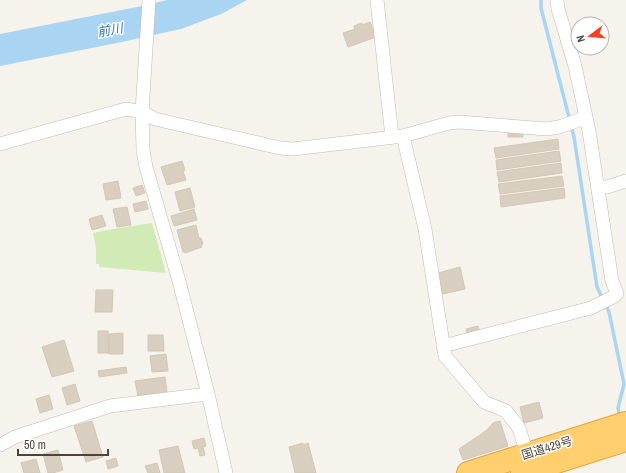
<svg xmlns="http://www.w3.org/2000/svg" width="626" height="473" viewBox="0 0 626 473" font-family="'Archivo Narrow','Noto Sans JP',sans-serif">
<rect width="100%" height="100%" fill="#f6f3ec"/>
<polygon fill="#d2eab5" points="152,223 166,273 99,267 99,264 96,264 96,248 93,233 107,230"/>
<polygon fill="#a9d4f2" points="167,0 247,0 221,14 181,29 117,43 0,66 0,34 142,6"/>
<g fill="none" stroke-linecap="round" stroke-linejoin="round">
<polyline stroke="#a9d4f2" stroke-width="3.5" points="541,0 541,8 574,137 597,287 609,312 624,384 618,408 620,418"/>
</g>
<g fill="#d8cfc1" stroke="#d3c7b4">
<polygon points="370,22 376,37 348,47 343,33 355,29 354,26 362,23 362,25"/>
<polygon points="508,131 523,132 523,137 508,137"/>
<polygon points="558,139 559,149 496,158 494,148"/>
<polygon points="559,151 561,161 497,170 496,160"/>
<polygon points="182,161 185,170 183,171 186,180 167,185 161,167"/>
<polygon points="561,163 562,173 499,182 497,172"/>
<polygon points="562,176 564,186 500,194 498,184"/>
<polygon points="118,181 121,198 106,200 103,184"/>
<polygon points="142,185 145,193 136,196 133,188"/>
<polygon points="190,188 195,207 180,211 175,192"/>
<polygon points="564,188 565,198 501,207 500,196"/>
<polygon points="146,201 148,209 135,212 133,204"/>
<polygon points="127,207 131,225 117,227 113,209"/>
<polygon points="194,209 197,220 174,226 171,216"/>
<polygon points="102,215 106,226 92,230 89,219"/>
<polygon points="196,225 199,238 201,238 203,244 201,245 202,247 185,253 185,252 183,252 177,230"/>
<polygon points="460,267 465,289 443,294 438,273"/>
<polygon points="96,290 113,290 112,312 95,312"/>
<polygon points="478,326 479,330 467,333 466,329"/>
<polygon points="98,331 108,331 109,353 98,353"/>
<polygon points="123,333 123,354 109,354 109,334"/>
<polygon points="148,335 163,335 164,351 148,351"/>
<polygon points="64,340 74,371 52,377 42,347"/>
<polygon points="166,354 168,371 152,372 150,356"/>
<polygon points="126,367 127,373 99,377 98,371"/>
<polygon points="165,377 167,392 138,396 135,381"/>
<polygon points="75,384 80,401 67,405 62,388"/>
<polygon points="49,395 53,409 40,413 36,399"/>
<polygon points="539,402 543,418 524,423 520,407"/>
<polygon points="92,421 103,457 86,462 74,426"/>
<polygon points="500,421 508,446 463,460 459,449 480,435 488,429 493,423"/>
<polygon points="204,438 206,446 203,447 205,455 200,456 198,448 194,449 192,441"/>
<polygon points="303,443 303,445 308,443 316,473 295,473 289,447"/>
<polygon points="178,446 185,473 164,473 159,450"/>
<polygon points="58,450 63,470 53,473 48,473 43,454"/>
<polygon points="116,458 118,466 108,469 106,461"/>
<polygon points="36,459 40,473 24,473 21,463"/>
<polygon points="157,463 160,473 148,473 145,466"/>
</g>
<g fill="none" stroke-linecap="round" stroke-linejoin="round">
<g stroke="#c2bbae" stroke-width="14">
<g id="street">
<polyline points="149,0 142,112 143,150 146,167 179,281 208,394 226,473"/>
<polyline points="377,0 392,137"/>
<polyline points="403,136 425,229 445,356 484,402 506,411 519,428 527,454"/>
<polyline points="0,144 126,109 142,112 155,119 280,148 293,149 403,136 449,123 459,122 547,129 559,127 585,118"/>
<polyline points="598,187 607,187 626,181"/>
<polyline points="443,346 591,308 615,296 617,293 612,281 589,131 575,66 558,9 557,0"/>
<polyline points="0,445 15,437 110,406 208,394"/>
</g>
</g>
<g stroke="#e0a43c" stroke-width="24">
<g id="highway">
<polyline points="468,473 626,423"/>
<polyline points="522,473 626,440"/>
</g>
</g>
<use href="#street" stroke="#fff" stroke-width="13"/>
<use href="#highway" stroke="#ffcf6e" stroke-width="22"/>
</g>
<g text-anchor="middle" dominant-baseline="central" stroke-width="3" stroke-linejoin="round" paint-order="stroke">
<g font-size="12" fill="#4b4439" stroke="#fff">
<text transform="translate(547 448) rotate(-17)">国道429号</text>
</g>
<g font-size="13" font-style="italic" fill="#2e7ab2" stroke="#fff">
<text transform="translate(110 30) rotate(-10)">前川</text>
</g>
</g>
<g transform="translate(590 36) rotate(254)"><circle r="19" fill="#ffffff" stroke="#b7b4b0"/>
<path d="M0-3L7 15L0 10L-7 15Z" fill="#fc3f1d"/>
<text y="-6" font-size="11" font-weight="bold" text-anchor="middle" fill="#4b4439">N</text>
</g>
<path d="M18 449v6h90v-6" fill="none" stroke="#4b4439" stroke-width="2"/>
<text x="24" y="449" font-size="12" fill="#4b4439" stroke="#ffffff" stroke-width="3" paint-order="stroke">50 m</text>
</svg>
